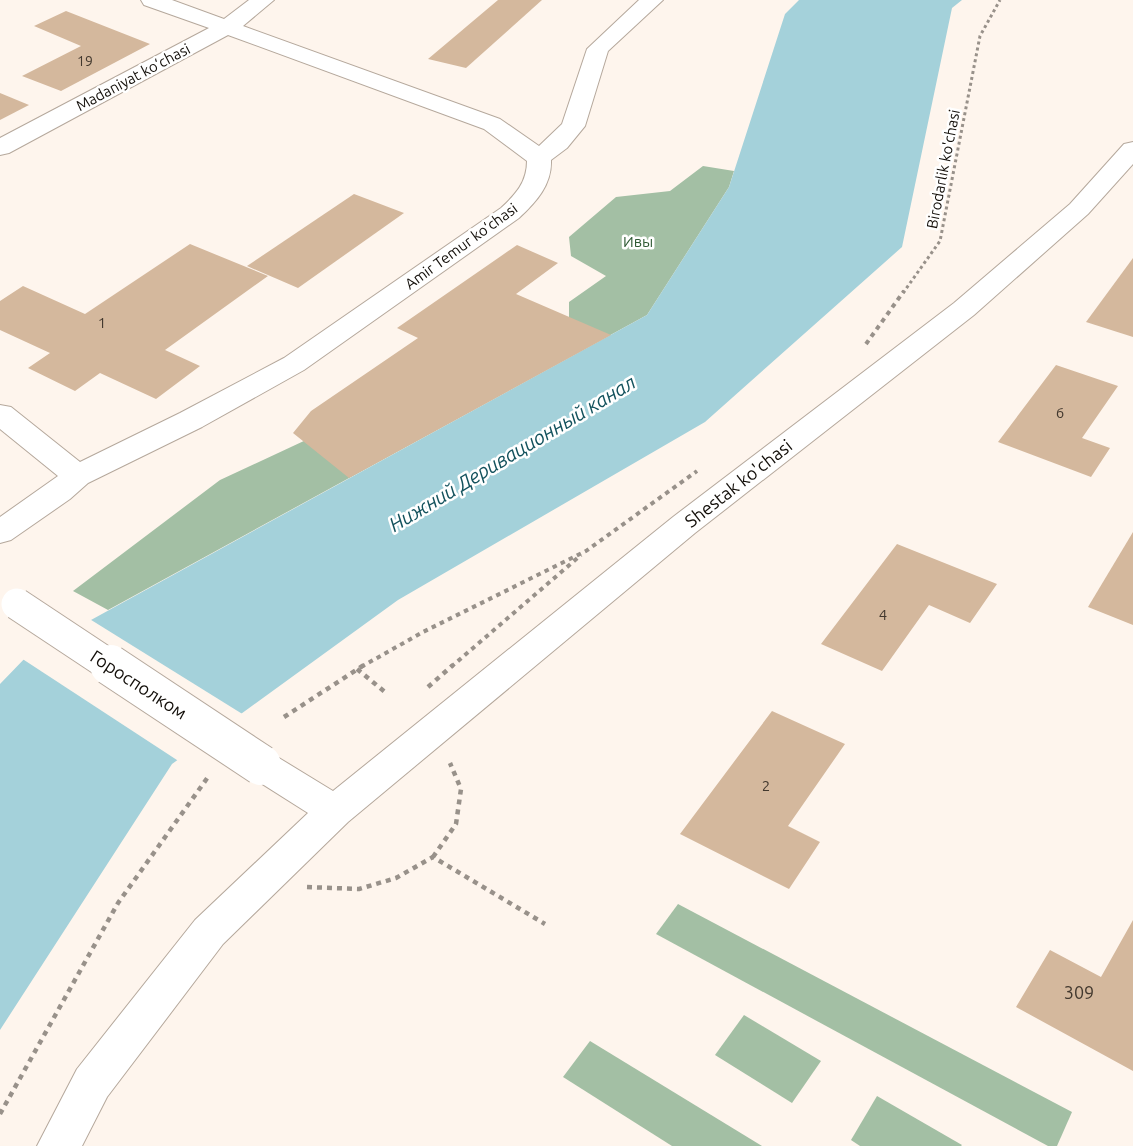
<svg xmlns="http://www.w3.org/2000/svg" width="1133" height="1146" viewBox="0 0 1133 1146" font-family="Ubuntu,sans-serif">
<rect width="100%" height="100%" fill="#fef5ed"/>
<g fill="#a3bfa4">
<polygon points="703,166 734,171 729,187 647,315 108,610 73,591 220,480 471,363 569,332 569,302 606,276 571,256 569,237 616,197 670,191"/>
<polygon points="678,904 1072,1112 1057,1146 1048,1146 656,934"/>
<polygon points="744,1015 821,1061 792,1103 715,1055"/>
<polygon points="590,1041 762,1146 672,1146 563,1077"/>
<polygon points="877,1096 962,1145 961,1146 860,1146 851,1140"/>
</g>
<polygon fill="#a4d1da" points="799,0 962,0 952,8 902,247 705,422 398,600 172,764 0,1030 0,684 29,654 647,315 729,187 785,14"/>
<polygon fill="#fef5ed" points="88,618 244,715 180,762 21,658 27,651"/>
<g fill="#d4b89d">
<polygon points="498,0 542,0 466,68 428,59"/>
<polygon points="66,11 150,44 61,91 22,76 81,46 34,26"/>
<polygon points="0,93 29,105 0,120"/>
<polygon points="354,194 404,213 298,288 247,266"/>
<polygon points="190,244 268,276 165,350 200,366 156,399 100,373 75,391 28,368 50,353 0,330 0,301 23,286 85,314"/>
<polygon points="517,245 558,263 516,294 611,335 349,478 293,433 311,411 418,338 397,328"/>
<polygon points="1133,258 1133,337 1086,322"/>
<polygon points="1056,365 1118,386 1082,438 1110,448 1091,477 998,442"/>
<polygon points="1133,532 1133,625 1088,607"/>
<polygon points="897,544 997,584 970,623 929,605 882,671 821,644"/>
<polygon points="772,711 845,744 788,826 820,842 789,889 680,834"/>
<polygon points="1133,920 1133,1071 1016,1007 1050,950 1101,977"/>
</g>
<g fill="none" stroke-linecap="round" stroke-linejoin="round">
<g stroke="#b5a89c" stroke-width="2">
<g id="minor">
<path d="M141 0H172L224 19 249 0H274L243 26 500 119 539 146 562 124 587 49 639 0H663L608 51 585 126 567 148 551 160C552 185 536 202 519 218L304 370 202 427 88 483 70 499 11 540 0 543V517L58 476 0 429V405L11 407 80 462 180 413 284 358 501 208C516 194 527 182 527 161L484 129 228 35 9 153 0 155V138L209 28 144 5Z"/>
<polygon points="1133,142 1133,164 1088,214 974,315 695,533 348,822 223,944 107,1097 82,1146 37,1146 77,1069 195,920 308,813 248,775 243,765 248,755 261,751 274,755 333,791 673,517 954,303 1070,204 1124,144"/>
</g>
</g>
<polyline stroke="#98918a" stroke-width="3" stroke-dasharray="3 3" stroke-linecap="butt" points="903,293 940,241 980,36 1000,0"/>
<g stroke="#98918a" stroke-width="4" stroke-dasharray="4.5 4.5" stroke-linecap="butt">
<polyline points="866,344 904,291"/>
<polyline points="361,667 423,632 586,551 697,471"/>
<polyline points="451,667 581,555"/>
</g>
<g stroke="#98918a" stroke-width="4.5" stroke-dasharray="5 5" stroke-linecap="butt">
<polyline points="357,669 385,692"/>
<polyline points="428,687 453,665"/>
<polyline points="284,717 364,665"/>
<polyline points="433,857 456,824 461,789 450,763"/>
<polyline points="307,887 359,889 396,878 433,857 545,924"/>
<polyline points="0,1114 118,903 208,777"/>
</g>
<use href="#minor" fill="#fff" fill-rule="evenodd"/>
<g stroke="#b5a89c" stroke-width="33" stroke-linecap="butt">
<polyline id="minor-bridge-far1" points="17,604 112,667"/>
</g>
<g stroke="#b5a89c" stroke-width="42" stroke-linecap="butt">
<polyline id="minor-bridge" points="110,665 261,765"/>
</g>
<use href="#minor-bridge-far1" stroke="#fff" stroke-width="31"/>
<use href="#minor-bridge" stroke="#fff" stroke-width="40"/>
</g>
<g text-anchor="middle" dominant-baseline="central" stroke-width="5" stroke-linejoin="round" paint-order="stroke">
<g font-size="14" fill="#42382e">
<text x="85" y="61">19</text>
</g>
<g font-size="15" fill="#120e09" stroke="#fff">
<text transform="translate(133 77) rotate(-28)">Madaniyat ko‘chasi</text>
<text transform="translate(943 169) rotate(-79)">Birodarlik ko'chasi</text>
<text transform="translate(461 246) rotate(-36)">Amir Temur ko‘chasi</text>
</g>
<g font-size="15" fill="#2e5933" stroke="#fff">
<text x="638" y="241">Ивы</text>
</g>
<g font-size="15" fill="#42382e">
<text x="102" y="322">1</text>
<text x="1060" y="412">6</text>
<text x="883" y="614">4</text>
<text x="766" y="785">2</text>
</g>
<g font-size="18" fill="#120e09" stroke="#fff">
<text transform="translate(738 483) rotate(-38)">Shestak ko'chasi</text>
<text transform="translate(139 684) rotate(33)">Горосполком</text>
</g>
<g font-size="18" fill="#42382e">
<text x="1079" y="992">309</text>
</g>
<g font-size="20" font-style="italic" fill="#13525d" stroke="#fff">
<text transform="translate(512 453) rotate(-31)">Нижний Деривационный канал</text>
</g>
</g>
</svg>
